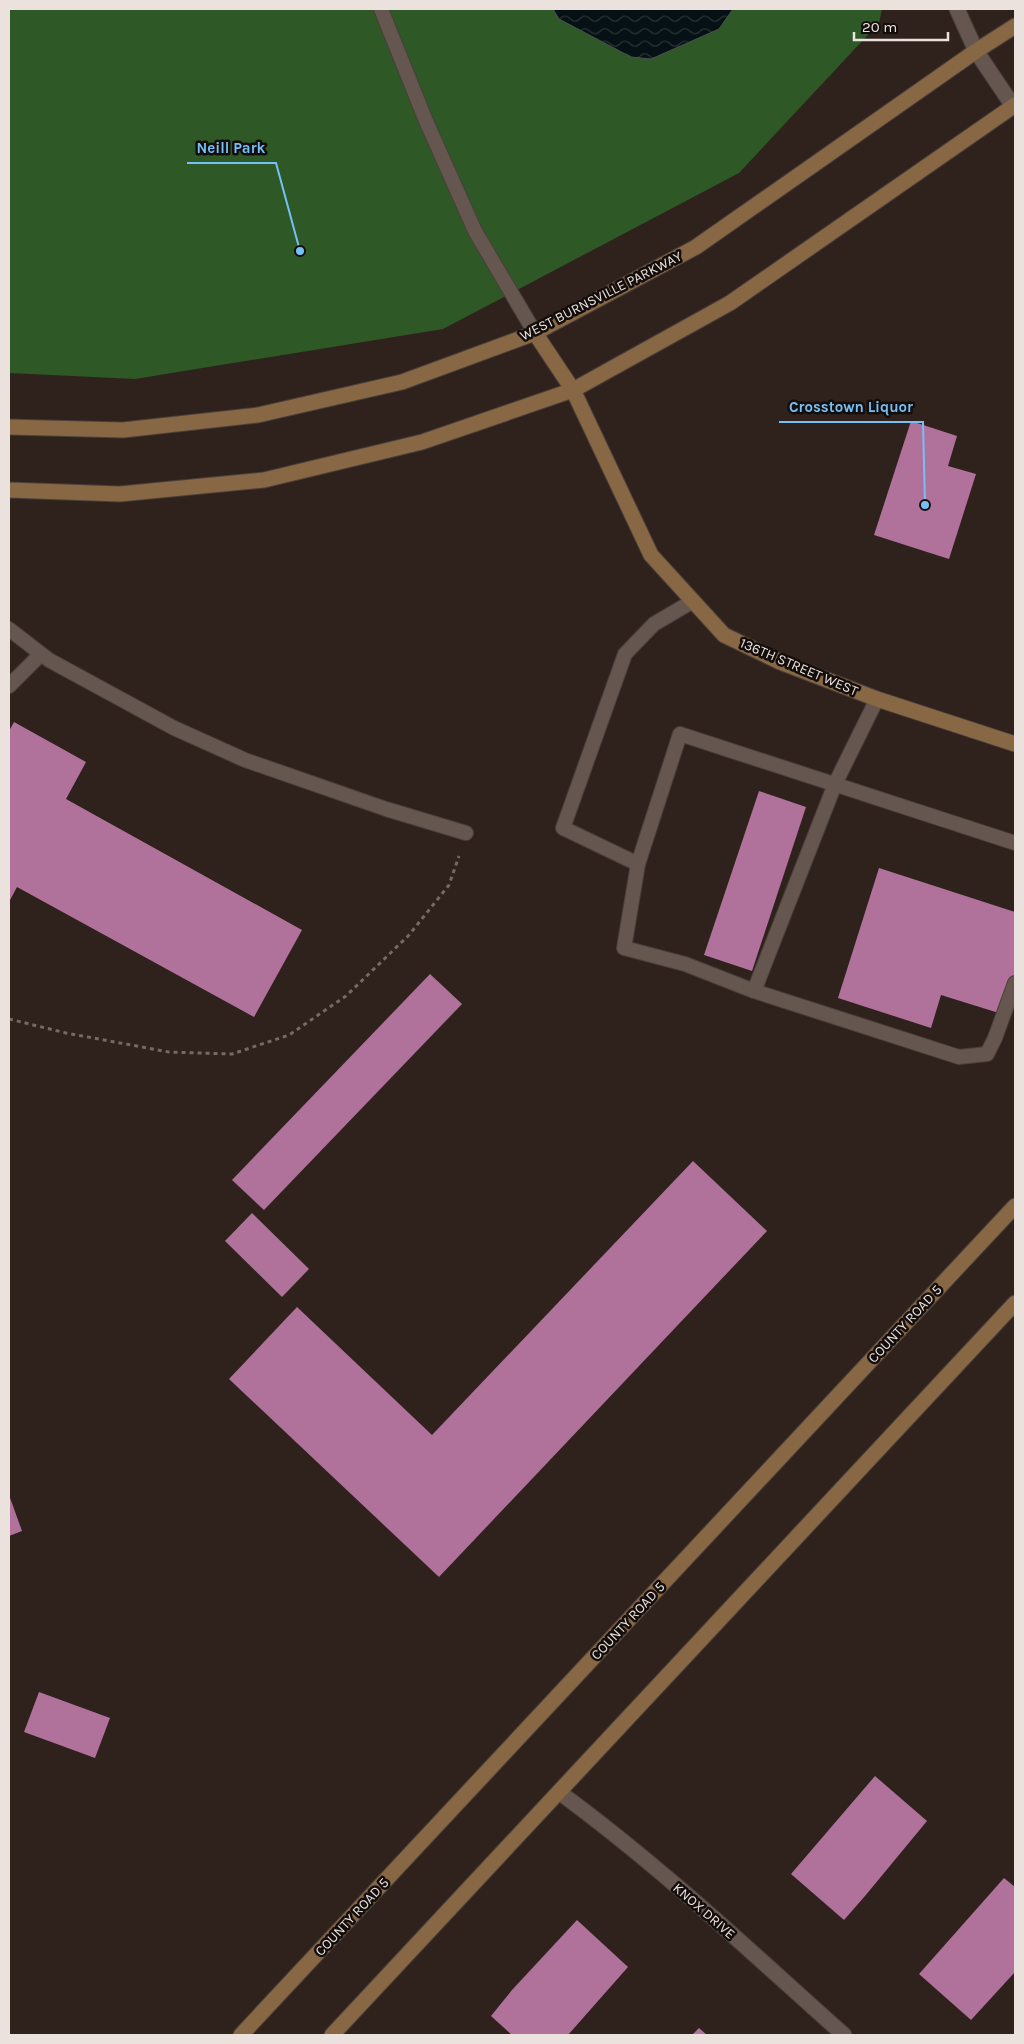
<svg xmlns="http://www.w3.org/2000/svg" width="1024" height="2044" viewBox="0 0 1024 2044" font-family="Karla,sans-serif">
<defs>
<pattern id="water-waves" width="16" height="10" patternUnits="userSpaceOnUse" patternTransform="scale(1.25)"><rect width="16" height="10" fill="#051114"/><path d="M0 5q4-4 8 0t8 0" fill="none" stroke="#2a3336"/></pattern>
</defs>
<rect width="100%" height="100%" fill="#2f221c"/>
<polygon fill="#2e5826" points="9,9 882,9 879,23 739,173 443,329 135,379 9,373"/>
<polygon fill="url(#water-waves)" stroke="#4a5051" points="553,9 733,9 719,29 651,59 631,57 559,19"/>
<g fill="#b0719b">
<polygon points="911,421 957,436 948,466 976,474 949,559 874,535"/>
<polygon points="14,722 86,762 66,799 302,930 254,1017 17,887 9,902 9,731"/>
<polygon points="759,791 806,807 752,971 704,955"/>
<polygon points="879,868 1015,912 1015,972 1002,1014 941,995 931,1028 838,998"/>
<polygon points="430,974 462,1004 264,1210 232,1180"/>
<polygon points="693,1161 767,1231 439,1577 229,1379 297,1307 432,1435"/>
<polygon points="252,1213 309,1269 282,1297 225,1241"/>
<polygon points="9,1495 22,1531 9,1536"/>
<polygon points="39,1692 110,1718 95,1758 24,1732"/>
<polygon points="875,1776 927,1821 865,1896 844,1920 791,1874"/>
<polygon points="1004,1878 1015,1887 1015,1972 971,2020 919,1974"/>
<polygon points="577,1920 628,1967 568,2035 512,2035 491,2016 512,1990"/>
<polygon points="699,2028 707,2035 692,2035"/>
</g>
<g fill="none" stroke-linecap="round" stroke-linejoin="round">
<g stroke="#4a3f3b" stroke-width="16">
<g id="lane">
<polyline points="381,9 426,121 475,231 535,333"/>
<polyline points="693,601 654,624 625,654 563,828 638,864 624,948 685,964 754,991 835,784 877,699"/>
<polyline points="9,629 49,660 174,728 245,760 386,809 466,833"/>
<polyline points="9,686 40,655"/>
<polyline points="638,864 680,734 1015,843"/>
<polyline points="754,991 959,1057 987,1054 995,1038 1015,983"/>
</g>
</g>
<g stroke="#4a3f3b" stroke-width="17">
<g id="street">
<polyline points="957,9 976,51 1013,106"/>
<path d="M559 1792C660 1866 751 1952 844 2035"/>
</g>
</g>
<g stroke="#4a3f3b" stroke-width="17">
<g id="secondary">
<polyline points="535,333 573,390 651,555 724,635 780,662 877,699 1015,744"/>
<polyline points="9,427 123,430 258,415 402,382 535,333 696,247 976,51 1015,26"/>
<polyline points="9,490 120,494 264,480 422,442 573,390 730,303 1015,105"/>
<polyline points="241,2035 1015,1206"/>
<polyline points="332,2035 1015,1303"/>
</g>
</g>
<polyline stroke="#746963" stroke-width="3" stroke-dasharray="4 4" stroke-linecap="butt" points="9,1019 66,1033 169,1052 232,1054 289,1035 346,996 409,935 449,885 459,856"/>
<use href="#lane" stroke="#655650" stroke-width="14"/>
<use href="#street" stroke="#655650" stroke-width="15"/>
<use href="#secondary" stroke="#876744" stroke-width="15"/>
</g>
<g text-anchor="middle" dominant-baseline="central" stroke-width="5" stroke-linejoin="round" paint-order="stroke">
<g font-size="14" fill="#ebe2de" stroke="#130d0b">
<text transform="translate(601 296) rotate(-27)">WEST BURNSVILLE PARKWAY</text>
<text transform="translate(799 667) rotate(23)">136TH STREET WEST</text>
<text transform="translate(905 1324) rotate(-47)">COUNTY ROAD 5</text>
<text transform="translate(628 1621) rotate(-47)">COUNTY ROAD 5</text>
<text transform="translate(704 1911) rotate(41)">KNOX DRIVE</text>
<text transform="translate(352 1917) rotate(-47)">COUNTY ROAD 5</text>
</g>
</g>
<path fill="none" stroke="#76c0f7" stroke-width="2" d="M300 251L276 163H187M925 505L923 422H779"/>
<g fill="#76c0f7" stroke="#130d0b" stroke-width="2">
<circle cx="300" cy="251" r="5"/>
<circle cx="925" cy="505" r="5"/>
</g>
<g font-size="15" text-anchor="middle" font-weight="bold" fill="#76c0f7" stroke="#130d0b" stroke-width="5" stroke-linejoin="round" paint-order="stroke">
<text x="231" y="153">Neill Park</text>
<text x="851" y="412">Crosstown Liquor</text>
</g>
<rect width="1024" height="2044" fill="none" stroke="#ebe2de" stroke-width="20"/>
<path d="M854 32v8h94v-8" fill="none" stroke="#ebe2de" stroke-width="2.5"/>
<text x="862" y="32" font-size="15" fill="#ebe2de" stroke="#130d0b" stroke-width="4" paint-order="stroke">20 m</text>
</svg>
